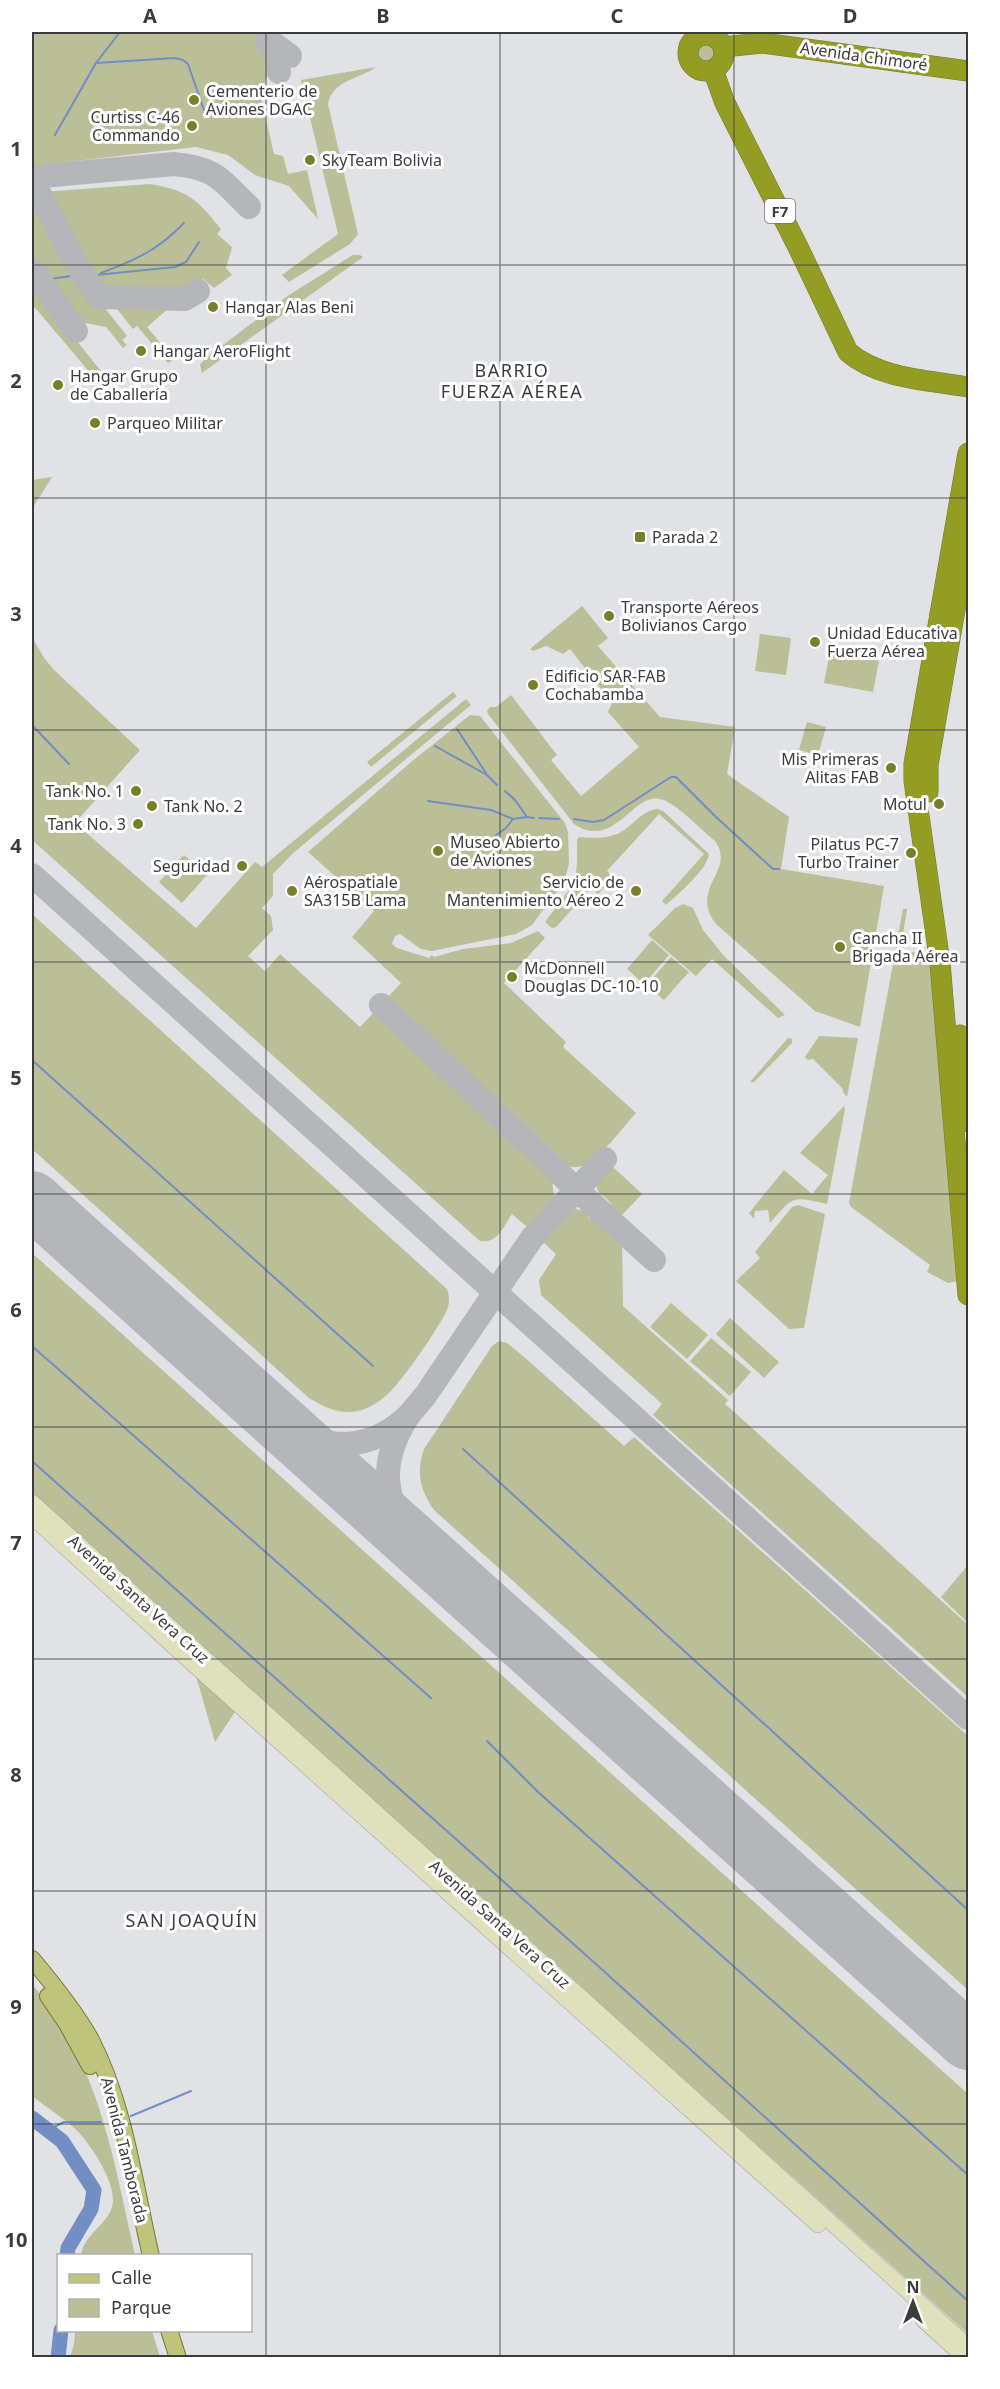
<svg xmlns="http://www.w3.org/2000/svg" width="1000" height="2389" viewBox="0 0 1000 2389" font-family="'Noto Sans',sans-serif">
<rect width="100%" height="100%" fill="#e0e2e6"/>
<g fill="#babf97">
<polygon points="32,32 256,32 273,63 264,84 252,88 255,100 261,99 274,154 283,156 288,174 307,170 318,219 289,186 255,175 228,155 196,147 32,166"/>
<circle cx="707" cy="53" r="13"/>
<path d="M376 67C360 79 332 80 328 104L358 234 350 244 289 282 282 275 338 234 301 80Z"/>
<path d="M150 184C190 191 196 199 221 229L217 234 232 247 226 268 232 275 214 288 203 279 168 296 110 295 102 291 94 286 82 271 41 192Z"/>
<polygon points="32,192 43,207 77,273 127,336 122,340 127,345 123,348 106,327 75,321 32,263"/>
<polygon points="353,255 360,255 363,257 202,373 200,364 211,354 289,295"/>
<polygon points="32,277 72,335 121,396 114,401 32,304"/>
<polygon points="113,304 195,304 170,307 147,327 174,359 168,363 137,326 133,329"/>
<polygon points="52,477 32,509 32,480"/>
<path d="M582 606 608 638 598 646 660 717 735 727 727 774 789 817 781 869 884 886 860 1027 815 1011 717 925C687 889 737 871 715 841 701 830 677 803 660 799 633 792 614 851 574 824L488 714 487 711 490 707H496L511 695 557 755 551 760 581 796 639 747 608 712 612 703 570 649 563 654 546 646 533 651 530 649Z"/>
<polygon points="760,634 791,638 786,675 755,671"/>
<path d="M32 637 44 658 54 670 140 750 75 823 196 928 255 862 262 867 466 699 471 705 292 854 273 874V896L262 908 271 916 273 930 248 956 265 971 280 954 360 1027 375 1011 543 1169 552 1180 554 1197 527 1227 512 1214C503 1227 498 1244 480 1241L32 840Z"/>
<polygon points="830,652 879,661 873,692 824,683"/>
<polygon points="453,692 457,696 371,767 367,762"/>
<path d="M470 715 480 716 565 823 568 833 569 864 564 882 532 925 516 934 432 951 421 949 400 934 395 936 392 944 397 948 429 958 432 955 434 957 463 949 511 943 538 931 545 938 504 983 566 1042 563 1047 636 1113C624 1126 595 1166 578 1167 570 1168 562 1164 556 1159L386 999 401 983 352 937 374 911 308 852 411 762Z"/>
<polygon points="807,722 826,727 818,755 799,750"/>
<path d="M657 809 663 811 709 854C707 870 678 894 666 905L662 901 704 854 659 814 607 871 613 877 598 894 591 888 556 927 552 928 545 922 575 882 577 863V840L579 837C591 838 605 839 617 834 632 828 640 811 657 809Z"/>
<polygon points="184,855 207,875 182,903 159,882"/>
<polygon points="683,904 693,908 703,930 724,956 785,1015 778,1018 712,959 696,976 648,935 675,908"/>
<polygon points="903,909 907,909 900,952 930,953 957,1281 948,1283 927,1272 930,1265 851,1207 849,1203"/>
<path d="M32 914 447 1289C449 1295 450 1301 448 1307 443 1323 400 1384 387 1395 379 1402 368 1409 358 1411 340 1415 324 1407 309 1398L32 1149Z"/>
<polygon points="652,940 669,955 644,984 627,969"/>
<polygon points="671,957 689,972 664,1000 647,985"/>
<polygon points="819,1036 858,1038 847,1097 843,1092 843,1089 813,1059 808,1060 805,1057"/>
<polygon points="788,1038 792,1039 792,1043 754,1082 750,1082"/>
<path d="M844 1106 845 1109 827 1204C791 1196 794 1196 770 1223L768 1210 755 1211 754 1219 749 1213 784 1170 812 1194 828 1175 800 1153Z"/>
<path d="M611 1165 642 1194 620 1217C613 1209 609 1197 599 1194L595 1182Z"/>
<polygon points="798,1205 825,1214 804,1328 789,1329 736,1281 760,1258 755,1252 792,1207"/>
<polygon points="572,1208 584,1211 589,1218 598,1220 622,1242 623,1306 728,1400 725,1404 752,1428 968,1625 968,1697 653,1415 662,1404 541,1295 539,1280 556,1254 542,1241"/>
<polygon points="32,1253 968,2094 968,2334 32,1494"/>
<polygon points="671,1303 708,1335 687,1359 650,1327"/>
<polygon points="730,1318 779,1362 764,1378 716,1334"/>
<polygon points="711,1338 751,1372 730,1396 690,1361"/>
<path d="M499 1341 507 1343 523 1356 624 1446 634 1437 968 1736V1990L434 1510C420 1490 416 1472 424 1449L492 1346Z"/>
<polygon points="968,1565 968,1623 941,1597"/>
<polygon points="196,1676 235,1712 215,1742"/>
<path d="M32 1984C99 2062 113 2158 135 2255H81C83 2237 104 2226 111 2210 120 2189 95 2152 82 2136 69 2121 47 2108 32 2096Z"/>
<polygon points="75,2331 152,2331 160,2357 70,2357 74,2344"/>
</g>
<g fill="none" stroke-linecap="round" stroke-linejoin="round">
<g stroke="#728ec4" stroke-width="2">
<polyline points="96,63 175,58 183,60 188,64 204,110"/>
<polyline points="55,135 96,63 120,32"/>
<path d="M101 273C136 260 158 250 184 223"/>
<polyline points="96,275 175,267 186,262 199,242"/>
<polyline points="50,279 71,276"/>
<polyline points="32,725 69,764"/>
<polyline points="457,729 486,773"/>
<polyline points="435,746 487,775 497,785"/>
<polyline points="505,791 515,800 527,817 534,818"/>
<polyline points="428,801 491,810 513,819"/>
<polyline points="539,818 559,819"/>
<polyline points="574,819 593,822 604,820 671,777 676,777 716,817 773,869 779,869"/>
<polyline points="487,842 506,828 513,819 527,817"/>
<polyline points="32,1060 373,1366"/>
<polyline points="32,1346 431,1698"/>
<polyline points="463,1449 968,1910"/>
<polyline points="32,1461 597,1965 968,2301"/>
<polyline points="487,1741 538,1792 968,2175"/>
<polyline points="131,2116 191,2091"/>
<polyline points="48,2130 64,2122 101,2122"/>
</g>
<g stroke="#728ec4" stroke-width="15">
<polyline points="32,2118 62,2141 94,2190 91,2209 68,2248 67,2256"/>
<polyline points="58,2358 61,2330"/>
</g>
<g stroke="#b5b6ba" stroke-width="24">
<polyline points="279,72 276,55 267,39 290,56"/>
<path d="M32 177 174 164C216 168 220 179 249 207"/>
<polyline points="32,179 76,264 99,297 185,299 198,291"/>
<polyline points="32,269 76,331"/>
<polyline points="32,875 968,1718"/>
<polyline points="381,1005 576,1189 654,1260"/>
<polyline points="408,1416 425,1396 532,1238 605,1159"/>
<path d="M287 1429C332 1450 370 1451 408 1416 379 1462 384 1491 407 1539"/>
</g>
<polyline stroke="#b5b6ba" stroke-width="58" points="32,1200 968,2041"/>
<g stroke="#a1a3a6" stroke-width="16">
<g id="secondary">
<polyline points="32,1502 968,2346"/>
<polyline points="32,1517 195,1666 818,2225"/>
<polyline points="923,2320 965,2358"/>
</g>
</g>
<g stroke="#747a2c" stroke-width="18">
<g id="primary">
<path d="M32 1959C53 1984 75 2011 91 2040 125 2106 134 2184 151 2256"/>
<polyline points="48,1996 67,2024 90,2066"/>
<polyline points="169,2330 178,2358"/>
</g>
</g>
<g stroke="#747a2c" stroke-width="21">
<g id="highway">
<circle cx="706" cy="53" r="18"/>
<polyline points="723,47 762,43 968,71"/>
<path d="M713 70 725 103 799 249 848 352C879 379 929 380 968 387"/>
<polyline points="968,453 914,764 914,781 940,963 968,1295"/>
<polyline points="928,792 928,765 968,535"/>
<polyline points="960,1035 968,1122"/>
</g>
</g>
<use href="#secondary" stroke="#dfe1bd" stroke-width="15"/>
<use href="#primary" stroke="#bec47b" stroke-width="16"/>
<use href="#highway" stroke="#939c23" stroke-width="20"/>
</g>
<path fill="none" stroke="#3b3c3d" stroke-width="1.5" stroke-opacity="0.55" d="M266 32V2358M500 32V2358M734 32V2358M32 265H968M32 498H968M32 730H968M32 962H968M32 1194H968M32 1427H968M32 1659H968M32 1891H968M32 2124H968"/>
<g fill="#787f29" stroke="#fff" stroke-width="2">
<circle cx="194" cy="100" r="6"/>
<circle cx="192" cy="126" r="6"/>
<circle cx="310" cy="160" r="6"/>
<circle cx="213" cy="307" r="6"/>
<circle cx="141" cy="351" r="6"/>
<circle cx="58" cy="385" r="6"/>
<circle cx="95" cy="423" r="6"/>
<rect x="634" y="531" width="12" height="12" rx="3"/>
<circle cx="609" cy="616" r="6"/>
<circle cx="815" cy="642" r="6"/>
<circle cx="533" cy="685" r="6"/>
<circle cx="891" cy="768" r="6"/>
<circle cx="136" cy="791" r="6"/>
<circle cx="939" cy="804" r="6"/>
<circle cx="152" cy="806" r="6"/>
<circle cx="138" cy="824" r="6"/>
<circle cx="438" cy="851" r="6"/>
<circle cx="911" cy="853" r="6"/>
<circle cx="242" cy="866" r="6"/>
<circle cx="292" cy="891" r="6"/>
<circle cx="636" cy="891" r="6"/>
<circle cx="840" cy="947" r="6"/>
<circle cx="512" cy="977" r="6"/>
</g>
<g text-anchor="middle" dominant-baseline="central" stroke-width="6" stroke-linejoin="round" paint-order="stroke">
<rect fill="#fff" stroke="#767677" stroke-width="1.5" x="765" y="199" width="30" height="24" rx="4.5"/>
<g font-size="15" font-weight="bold" fill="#3b3c3d">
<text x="780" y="211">F7</text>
</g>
<g font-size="16" fill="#3b3c3d" stroke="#fff">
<text transform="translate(864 56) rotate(8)">Avenida Chimoré</text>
<text transform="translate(139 1599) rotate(42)">Avenida Santa Vera Cruz</text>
<text transform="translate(500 1924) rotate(42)">Avenida Santa Vera Cruz</text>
<text transform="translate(125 2150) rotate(76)">Avenida Tamborada</text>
</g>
<g font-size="16" fill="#3b3c3d" stroke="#fff" text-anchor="start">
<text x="206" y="91">Cementerio de<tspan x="206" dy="18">Aviones DGAC</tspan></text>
<text x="180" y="117" text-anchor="end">Curtiss C-46<tspan x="180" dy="18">Commando</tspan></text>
<text x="322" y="160">SkyTeam Bolivia</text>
<text x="225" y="307">Hangar Alas Beni</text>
<text x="153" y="351">Hangar AeroFlight</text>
<text x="70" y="376">Hangar Grupo<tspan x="70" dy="18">de Caballería</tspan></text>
<text x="107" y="423">Parqueo Militar</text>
<text x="652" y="537">Parada 2</text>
<text x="621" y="607">Transporte Aéreos<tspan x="621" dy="18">Bolivianos Cargo</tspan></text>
<text x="827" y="633">Unidad Educativa<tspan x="827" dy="18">Fuerza Aérea</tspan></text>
<text x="545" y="676">Edificio SAR-FAB<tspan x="545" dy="18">Cochabamba</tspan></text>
<text x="879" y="759" text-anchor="end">Mis Primeras<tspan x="879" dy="18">Alitas FAB</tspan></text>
<text x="124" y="791" text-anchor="end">Tank No. 1</text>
<text x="927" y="804" text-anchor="end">Motul</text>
<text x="164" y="806">Tank No. 2</text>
<text x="126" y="824" text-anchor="end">Tank No. 3</text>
<text x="450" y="842">Museo Abierto<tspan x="450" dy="18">de Aviones</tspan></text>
<text x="899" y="844" text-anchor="end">Pilatus PC-7<tspan x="899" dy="18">Turbo Trainer</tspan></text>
<text x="230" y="866" text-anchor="end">Seguridad</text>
<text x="304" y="882">Aérospatiale<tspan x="304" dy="18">SA315B Lama</tspan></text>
<text x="624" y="882" text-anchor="end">Servicio de<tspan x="624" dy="18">Mantenimiento Aéreo 2</tspan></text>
<text x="852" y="938">Cancha II<tspan x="852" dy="18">Brigada Aérea</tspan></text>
<text x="524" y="968">McDonnell<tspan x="524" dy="18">Douglas DC-10-10</tspan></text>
</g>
<g font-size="18" letter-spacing="1.5" fill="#3b3c3d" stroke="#fff">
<text x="512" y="370">BARRIO<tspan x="512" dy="21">FUERZA AÉREA</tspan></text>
<text x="192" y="1920">SAN JOAQUÍN</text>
</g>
</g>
<rect width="1000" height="2389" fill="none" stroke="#ffffff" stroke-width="66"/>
<rect x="57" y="2254" width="195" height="78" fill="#ffffff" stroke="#b1b1b1" stroke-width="1.5"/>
<rect x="69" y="2274" width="30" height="9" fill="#bec47b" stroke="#b1b1b1" stroke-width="1.5"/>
<text x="111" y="2284" font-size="18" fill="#3b3c3d">Calle</text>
<rect x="69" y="2299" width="30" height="18" fill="#babf97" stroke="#b1b1b1" stroke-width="1.5"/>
<text x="111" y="2314" font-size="18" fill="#3b3c3d">Parque</text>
<g transform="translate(913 2302)" stroke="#ffffff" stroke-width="4.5" paint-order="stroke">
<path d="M0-4.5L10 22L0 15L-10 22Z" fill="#3b3c3d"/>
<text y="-9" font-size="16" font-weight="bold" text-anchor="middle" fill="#3b3c3d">N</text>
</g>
<rect x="33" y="33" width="934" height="2323" fill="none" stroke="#3b3c3d" stroke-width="2"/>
<g font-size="20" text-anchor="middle" font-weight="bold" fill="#3b3c3d">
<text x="150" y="23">A</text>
<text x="383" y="23">B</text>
<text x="617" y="23">C</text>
<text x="850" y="23">D</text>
<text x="16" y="156">1</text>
<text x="16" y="388">2</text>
<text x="16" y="621">3</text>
<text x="16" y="853">4</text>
<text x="16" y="1085">5</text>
<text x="16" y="1317">6</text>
<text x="16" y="1550">7</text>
<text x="16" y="1782">8</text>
<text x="16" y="2014">9</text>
<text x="16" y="2247">10</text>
</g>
</svg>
